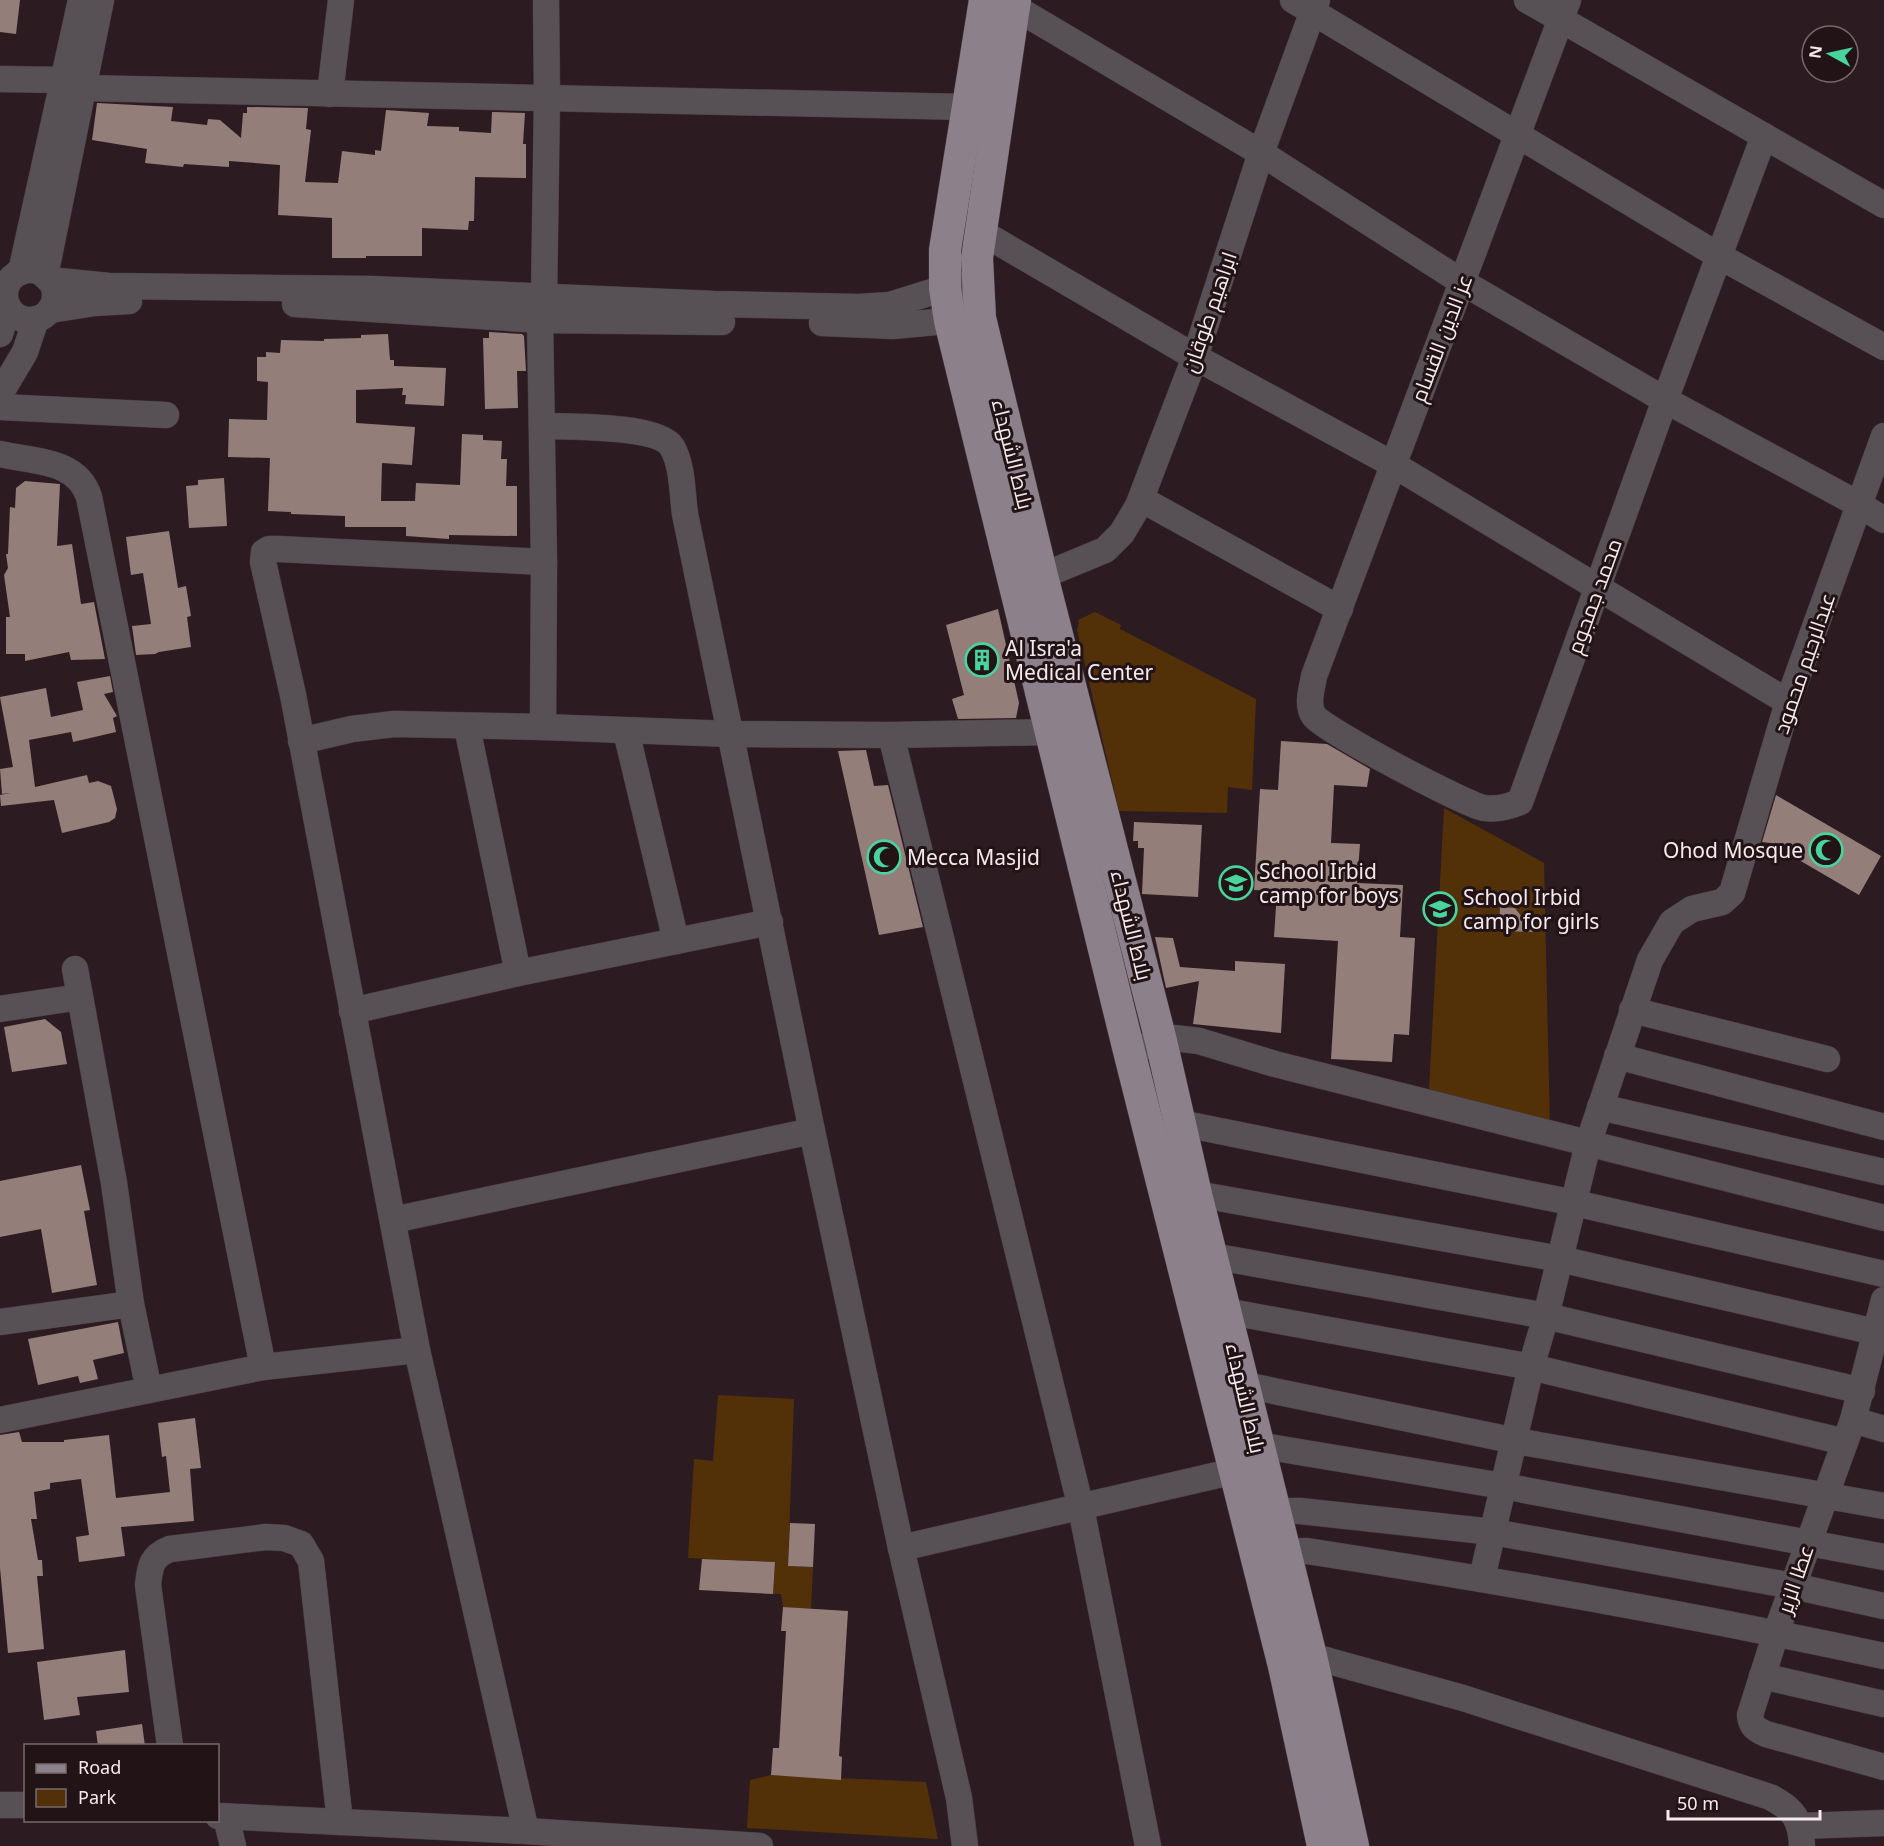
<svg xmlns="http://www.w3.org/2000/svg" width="1884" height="1846" viewBox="0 0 1884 1846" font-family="'Noto Sans',Cairo,sans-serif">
<rect width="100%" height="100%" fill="#2c1c21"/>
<g fill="#533108">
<polygon points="1095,612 1121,625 1120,629 1256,699 1252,790 1228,787 1227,813 1119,811 1077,630 1079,623 1078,620"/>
<polygon points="1444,808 1544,863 1550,1129 1429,1090"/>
<polygon points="718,1395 794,1399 788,1566 813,1567 811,1609 783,1607 781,1594 773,1594 775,1562 688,1558 694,1459 713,1461"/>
<polygon points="771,1775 926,1782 938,1839 747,1828 750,1780"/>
</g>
<g fill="#937e7a">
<polygon points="0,0 20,0 16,34 0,32"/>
<polygon points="97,103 173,107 171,121 207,125 208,119 220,120 241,138 243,113 247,113 247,107 308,108 306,129 311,130 305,182 338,183 342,151 375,155 375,150 381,151 386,110 429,113 427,126 459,127 459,131 491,133 492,112 525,113 523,144 526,144 526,178 475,177 474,221 469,221 468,230 422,228 422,256 366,256 366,258 332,258 332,218 278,215 280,165 229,161 229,167 184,164 183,167 145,163 147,149 92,140"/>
<polygon points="489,332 522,334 524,336 526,371 517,371 518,408 485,409 483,338 489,338"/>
<polygon points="388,334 390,360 394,360 394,366 446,368 444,406 405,404 406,395 402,395 403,388 356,390 356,423 415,427 412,465 382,463 381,501 415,501 416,483 460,485 462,434 483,435 483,440 502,441 501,459 507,459 506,486 517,486 517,536 449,535 449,539 406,536 406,527 345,527 345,516 291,514 291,512 268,511 270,458 228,457 229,419 267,420 268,382 257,381 257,357 266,357 266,352 280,353 281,340 324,341 324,339 361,338 361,335"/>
<polygon points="224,478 227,526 189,528 186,486 198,485 198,480"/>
<polygon points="25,481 60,484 57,546 72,544 81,604 94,602 105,659 71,660 69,652 25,661 25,654 6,654 6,617 10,617 4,575 8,568 6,554 8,554 10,507 15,508 16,488"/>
<polygon points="169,531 178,588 186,586 191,616 187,617 191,647 159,652 155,654 136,655 132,626 151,624 143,573 131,575 126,537"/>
<polygon points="998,609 1019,703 1016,718 958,719 952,699 964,695 946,625"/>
<polygon points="110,676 113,692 104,694 117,716 113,718 116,732 73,742 71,732 29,740 35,787 87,775 89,783 98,781 111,786 117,809 115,818 109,822 62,833 54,800 1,806 0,795 10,793 2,794 0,769 13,767 0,697 46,688 51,717 83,710 77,682"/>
<polygon points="1281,741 1327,744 1370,769 1367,787 1334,785 1331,843 1360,844 1357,883 1403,885 1400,937 1415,938 1409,1035 1394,1034 1392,1062 1331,1059 1338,941 1274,937 1277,891 1254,890 1260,789 1278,790"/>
<polygon points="866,750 874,786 888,785 923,927 879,935 838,751"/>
<polygon points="1776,795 1881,856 1859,895 1770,843 1762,842"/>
<polygon points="1134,822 1202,825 1198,897 1142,894 1144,848 1138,848 1138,841 1133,841"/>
<polygon points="1500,907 1515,908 1533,932 1499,931"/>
<polygon points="1155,937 1173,938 1180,967 1235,971 1235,961 1285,964 1281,1033 1193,1024 1199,981 1166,988"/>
<polygon points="45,1019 61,1032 67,1064 12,1072 4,1027"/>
<polygon points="81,1165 90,1210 84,1211 97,1285 52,1293 41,1229 0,1237 0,1181"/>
<polygon points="118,1322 124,1353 93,1360 98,1379 80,1383 78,1376 38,1385 28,1339"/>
<polygon points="195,1418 201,1468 190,1469 194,1521 121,1527 125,1556 79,1562 76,1537 89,1535 81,1479 50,1483 50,1489 34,1492 37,1519 31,1519 38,1560 42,1560 43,1576 37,1576 44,1649 8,1653 0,1568 0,1435 19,1432 22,1442 64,1442 64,1440 109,1435 116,1498 170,1492 166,1456 162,1457 158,1423"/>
<polygon points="790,1523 815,1524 813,1567 788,1566"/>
<polygon points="702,1559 775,1562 773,1594 699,1590"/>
<polygon points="783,1607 848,1611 839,1756 842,1757 841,1780 771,1775 773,1748 779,1748 786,1631 781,1631"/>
<polygon points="125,1650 129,1692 77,1697 80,1715 44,1720 37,1662"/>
<polygon points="142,1724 145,1746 98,1746 96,1731"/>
</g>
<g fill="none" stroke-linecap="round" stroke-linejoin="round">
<g stroke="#48393e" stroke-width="27">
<g id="minor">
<polyline points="1293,0 1719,256 1884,347"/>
<polyline points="1527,0 1884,205"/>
<path d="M1568 0 1314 676C1312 689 1306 705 1314 716 1324 730 1466 805 1484 808 1497 810 1508 807 1520 802L1665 400 1764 136"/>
<polyline points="1014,7 1261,153 1462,282 1665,400 1860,505 1884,520"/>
<polyline points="0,79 64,80"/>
<polyline points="83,88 966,107"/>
<polyline points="330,94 341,0"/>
<polyline points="981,232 1195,357 1394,465 1788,702"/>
<circle cx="30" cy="295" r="25"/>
<polyline points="21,272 81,0"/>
<polyline points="45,276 101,0"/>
<polyline points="49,280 109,286 372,289 714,304 859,307 890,305 945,288 963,285"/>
<polyline points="295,304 540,320 722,322"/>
<polyline points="50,310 95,303 129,301"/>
<polyline points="822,323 893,326 968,319"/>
<polyline points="0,334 8,307"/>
<polyline points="0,394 25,352 36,319"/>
<polyline points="0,407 166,415"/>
<path d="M542 426C568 427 658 425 672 447 683 466 682 493 685 514L812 1131 901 1548 959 1798 965 1846"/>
<path d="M0 454C33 462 77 459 89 497L263 1367"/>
<polyline points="1141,499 1340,609"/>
<polyline points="1042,576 1105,550 1122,533 1138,506 1195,357 1261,153 1317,0"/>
<polyline points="467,727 518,973"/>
<polyline points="543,727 544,562 540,320 544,298 547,97 546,0"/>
<polyline points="626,731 676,941"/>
<polyline points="891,735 1081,1508 1148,1846"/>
<polyline points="301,741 352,729 394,724 543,727 731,734 891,735 1050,732"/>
<polyline points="75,969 114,1183 131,1304 149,1390"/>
<polyline points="0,1009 80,997"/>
<polyline points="1632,1010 1827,1059"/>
<polyline points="352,1011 518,973 770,922"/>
<polyline points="1129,1051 1174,1038 1199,1041 1275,1064 1884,1218"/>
<polyline points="1617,1056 1884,1127"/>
<polyline points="1600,1107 1884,1172"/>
<polyline points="1180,1123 1575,1203 1884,1274"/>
<polyline points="1196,1194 1560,1259 1875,1332"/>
<polyline points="393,1220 812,1131"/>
<polyline points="1212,1256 1546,1316 1862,1391"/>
<path d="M1884 1300 1853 1420 1776 1633 1750 1715C1751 1726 1755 1729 1766 1734L1884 1767"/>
<polyline points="1225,1311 1531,1367 1845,1442"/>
<polyline points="0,1322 131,1304"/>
<polyline points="1245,1385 1516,1441 1884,1506"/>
<polyline points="0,1420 263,1367 417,1350"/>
<polyline points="1853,1420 1884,1429"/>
<polyline points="1257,1445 1503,1486 1884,1557"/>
<polyline points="1274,1511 1300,1511 1493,1532 1793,1586 1884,1606"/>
<polyline points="901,1548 1235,1471"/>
<path d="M1285 1552 1307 1551C1501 1581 1693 1615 1884 1656"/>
<polyline points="1482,1578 1531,1367 1546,1316 1588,1144 1650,960 1672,922 1692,909 1722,902 1732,893 1788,702 1884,436"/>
<path d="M1295 1662 1311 1656 1463 1698 1770 1797C1794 1809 1801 1820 1802 1846"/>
<polyline points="1762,1676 1884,1704"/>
<path d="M170 1746 148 1585C150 1567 151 1556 170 1549L266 1537 284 1538 301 1544 311 1561 340 1822"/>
<polyline points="0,1805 26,1805"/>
<polyline points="218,1816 526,1831 760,1846"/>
<polyline points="226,1817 233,1846"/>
<polyline points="1801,1826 1884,1823"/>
<polyline points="526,1831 417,1350 293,695 263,562 264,552 269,549 278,549 544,562"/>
</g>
</g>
<g stroke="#48393e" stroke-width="33">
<g id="major">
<polyline points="985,0 945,250 945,288 950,321 1129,1051 1284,1666 1323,1846"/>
<polyline points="1015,0 977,258 980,318 1042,576 1161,1041 1196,1194 1311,1656 1353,1846"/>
</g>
</g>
<use href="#minor" stroke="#575156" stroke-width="26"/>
<use href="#major" stroke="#8c808b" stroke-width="32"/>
</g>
<defs>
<g id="building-ring" transform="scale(1.725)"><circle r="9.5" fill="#221317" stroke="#49d49d" stroke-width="1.5"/><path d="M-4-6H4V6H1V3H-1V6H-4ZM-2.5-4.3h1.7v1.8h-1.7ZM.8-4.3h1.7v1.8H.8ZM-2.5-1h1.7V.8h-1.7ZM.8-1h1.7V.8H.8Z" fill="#49d49d"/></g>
<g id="mosque-ring" transform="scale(1.725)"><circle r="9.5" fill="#221317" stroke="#49d49d" stroke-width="1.5"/><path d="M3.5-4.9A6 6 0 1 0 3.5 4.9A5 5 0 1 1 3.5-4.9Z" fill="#49d49d"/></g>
<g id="school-ring" transform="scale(1.725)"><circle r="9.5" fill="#221317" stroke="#49d49d" stroke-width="1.5"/><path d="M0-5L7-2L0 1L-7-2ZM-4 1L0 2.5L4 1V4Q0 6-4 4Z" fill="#49d49d"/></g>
</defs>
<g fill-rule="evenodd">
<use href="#building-ring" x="982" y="660"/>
<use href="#mosque-ring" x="1826" y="850"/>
<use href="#mosque-ring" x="884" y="857"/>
<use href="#school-ring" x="1236" y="883"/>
<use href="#school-ring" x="1440" y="909"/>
</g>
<g text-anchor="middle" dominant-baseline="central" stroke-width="6" stroke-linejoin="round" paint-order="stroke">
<g font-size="21" fill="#f6eaed" stroke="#221317">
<text transform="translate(1209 312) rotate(-71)">ابراهيم طوقان</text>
<text transform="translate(1441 338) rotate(-69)">عز الدين القسام</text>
<text transform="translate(1013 454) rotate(76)">بلاط الشهداء</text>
<text transform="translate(1594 596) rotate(-70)">محمد جمجوم</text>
<text transform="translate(1804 663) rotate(-71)">عبدالرحيم محمود</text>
<text transform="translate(1132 925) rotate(76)">بلاط الشهداء</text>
<text transform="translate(1246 1398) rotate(77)">بلاط الشهداء</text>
<text transform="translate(1795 1579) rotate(-71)">عطا الزير</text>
</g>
<g font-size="21" fill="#f6eaed" stroke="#221317" text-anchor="start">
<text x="1005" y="648">Al Isra'a<tspan x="1005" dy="24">Medical Center</tspan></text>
<text x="1803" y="850" text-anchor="end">Ohod Mosque</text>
<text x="907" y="857">Mecca Masjid</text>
<text x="1259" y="871">School Irbid<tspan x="1259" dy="24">camp for boys</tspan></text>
<text x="1463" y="897">School Irbid<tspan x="1463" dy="24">camp for girls</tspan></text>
</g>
</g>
<rect x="24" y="1744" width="195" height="78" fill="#221317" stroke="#77696d" stroke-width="1.5"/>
<rect x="36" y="1764" width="30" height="9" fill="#8c808b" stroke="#77696d" stroke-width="1.5"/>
<text x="78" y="1774" font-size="18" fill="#f6eaed">Road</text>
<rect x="36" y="1789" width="30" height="18" fill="#533108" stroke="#77696d" stroke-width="1.5"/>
<text x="78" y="1804" font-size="18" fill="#f6eaed">Park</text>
<g transform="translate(1830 54) rotate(278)"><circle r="28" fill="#221317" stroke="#77696d" stroke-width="1.5"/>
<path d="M0-4.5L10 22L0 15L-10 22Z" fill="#49d49d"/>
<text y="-9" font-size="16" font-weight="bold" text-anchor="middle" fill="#f6eaed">N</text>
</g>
<path d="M1668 1810v9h152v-9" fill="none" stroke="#f6eaed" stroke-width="3"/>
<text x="1677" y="1810" font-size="18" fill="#f6eaed" stroke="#221317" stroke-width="4.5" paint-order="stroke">50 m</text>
</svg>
